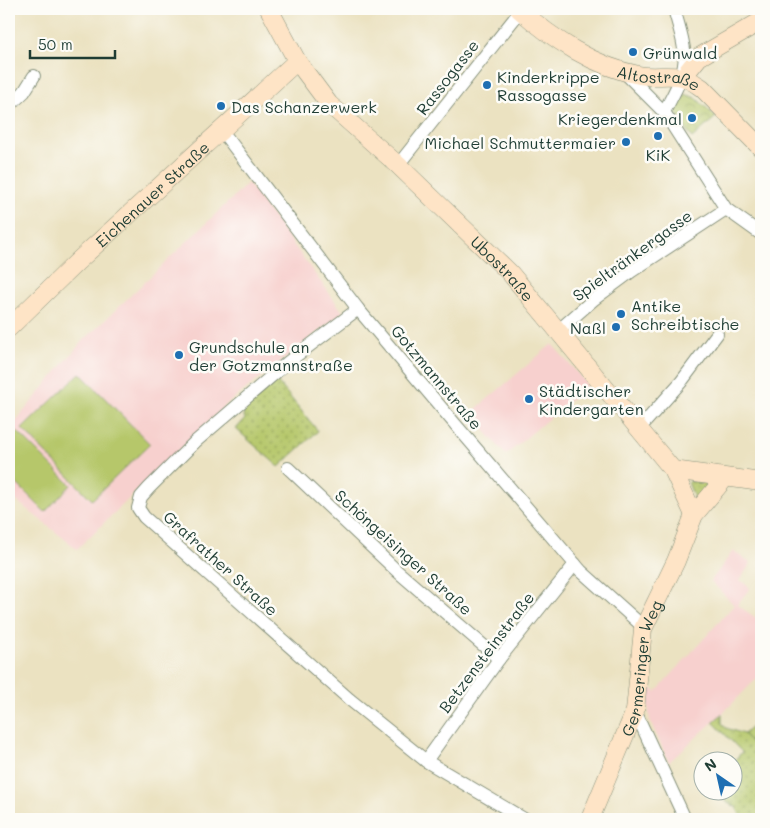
<svg xmlns="http://www.w3.org/2000/svg" width="770" height="828" viewBox="0 0 770 828" font-family="Mali,sans-serif">
<defs>
<pattern id="grass-dots" width="8" height="8" patternUnits="userSpaceOnUse" patternTransform="scale(1.25)"><rect width="8" height="8" fill="#b6c76a"/><path d="M2 2h.1M6 6h.1" fill="none" stroke="#93a358" stroke-width="1.8" stroke-linecap="round"/></pattern>
<pattern id="park-crowns" width="20" height="18" patternUnits="userSpaceOnUse" patternTransform="scale(1.25)"><rect width="20" height="18" fill="#b6c76a"/><path d="M2 6a3 3 0 1 1 6 0M12 15a3 3 0 1 1 6 0" fill="none" stroke="#93a358"/></pattern>
</defs>
<rect width="100%" height="100%" fill="#fdfcf7"/>
<filter id="ink" filterUnits="userSpaceOnUse"><feTurbulence type="fractalNoise" baseFrequency=".02" numOctaves="2"/><feDisplacementMap in="SourceGraphic" scale="10" xChannelSelector="R" yChannelSelector="G"/><feConvolveMatrix kernelMatrix="1 2 1 2 8 2 1 2 1" color-interpolation-filters="sRGB"/></filter>
<filter id="wash" filterUnits="userSpaceOnUse"><feTurbulence type="fractalNoise" baseFrequency=".0096" numOctaves="4" result="noise"/><feDisplacementMap in="SourceGraphic" scale="20" xChannelSelector="R" yChannelSelector="G"/><feGaussianBlur stdDeviation="1.12" result="paint"/><feColorMatrix in="noise" values="0 0 0 0 0 0 0 0 0 0 0 0 0 0 0 0 0 1.4 0 .05"/><feComposite in="paint" operator="in"/></filter>
<g filter="url(#wash)">
<rect width="100%" height="100%" fill="#ebe2c1"/>
<g fill="#f7d0ce">
<polygon points="248,183 343,312 227,404 77,549 9,495 9,429 80,344"/>
<polygon points="552,344 588,385 506,455 470,414"/>
<polygon points="733,551 751,563 740,580 750,588 737,605 761,621 761,674 722,714 669,762 650,721 645,683 656,692 734,605 711,581"/>
</g>
<g fill="url(#grass-dots)" stroke="#6a824f">
<polygon points="277,381 318,431 279,467 236,429 245,419 243,413 245,407"/>
<polygon points="691,481 707,482 711,485 696,503 688,482"/>
<polygon points="722,714 722,723 726,728 744,734 761,755 761,819 742,819 736,807 707,791 732,790 733,762 742,752 713,722"/>
</g>
<polygon fill="url(#park-crowns)" stroke="#6a824f" points="685,94 696,98 716,117 692,138 675,112"/>
<g fill="#b6c76a" stroke="#6a824f">
<polygon points="80,373 150,444 92,500 22,429"/>
<polygon points="17,431 71,485 45,512 9,476 9,440"/>
<polygon points="761,719 761,755 744,734"/>
</g>
</g>
<g filter="url(#ink)">
<g fill="none" stroke-linecap="round" stroke-linejoin="round">
<g stroke="#85907a" stroke-width="14">
<g id="street">
<polyline points="623,71 664,112 726,209 761,234"/>
<polyline points="9,106 24,92 34,76"/>
<path d="M664 112C690 64 689 61 674 9"/>
<polyline points="222,131 358,309 455,424 581,571 638,622 643,629"/>
<polyline points="398,165 522,9"/>
<polyline points="358,309 288,362 195,442 149,488 141,497 138,508 144,517 349,699 426,761 524,819"/>
<polyline points="559,330 593,300 632,271 726,209"/>
<polyline points="638,430 681,382 717,334"/>
<polyline points="288,468 397,571 499,659"/>
<polyline points="635,711 685,819"/>
<polyline points="426,761 499,659 575,564"/>
</g>
</g>
<g stroke="#85907a" stroke-width="19">
<g id="secondary">
<path id="s1" d="M269 9 297 61 329 104 398 165 510 273 673 470 761 482"/>
<path id="s2" d="M519 9C552 39 595 67 639 75 653 78 668 74 682 77 688 78 696 84 702 88L761 148"/>
<polyline points="683,77 699,57 761,21"/>
<path id="s3" d="M9 328 78 261 297 61"/>
<polyline points="673,470 694,515"/>
<path id="s4" d="M590 819 635 711 643 629 676 561 694 515 725 478"/>
</g>
</g>
<use href="#street" stroke="#fff" stroke-width="12"/>
<use href="#secondary" stroke="#fee4c6" stroke-width="18"/>
</g>
</g>
<g fill="#1f6fb2" stroke="#fdfcf7" stroke-width="2">
<circle cx="633" cy="52" r="5"/>
<circle cx="487" cy="85" r="5"/>
<circle cx="221" cy="106" r="5"/>
<circle cx="692" cy="118" r="5"/>
<circle cx="658" cy="136" r="5"/>
<circle cx="626" cy="142" r="5"/>
<circle cx="621" cy="314" r="5"/>
<circle cx="616" cy="327" r="5"/>
<circle cx="179" cy="355" r="5"/>
<circle cx="529" cy="399" r="5"/>
</g>
<g text-anchor="middle" dominant-baseline="central" stroke-width="5" stroke-linejoin="round" paint-order="stroke">
<g font-size="16" fill="#1f3d34" stroke="#fdfcf7" text-anchor="start">
<text x="643" y="52">Grünwald</text>
<text x="497" y="76">Kinderkrippe<tspan x="497" dy="18">Rassogasse</tspan></text>
<text x="231" y="106">Das Schanzerwerk</text>
<text x="682" y="118" text-anchor="end">Kriegerdenkmal</text>
<text x="616" y="142" text-anchor="end">Michael Schmuttermaier</text>
<text x="658" y="154" text-anchor="middle">KiK</text>
<text x="631" y="305">Antike<tspan x="631" dy="18">Schreibtische</tspan></text>
<text x="606" y="327" text-anchor="end">Naßl</text>
<text x="189" y="346">Grundschule an<tspan x="189" dy="18">der Gotzmannstraße</tspan></text>
<text x="539" y="390">Städtischer<tspan x="539" dy="18">Kindergarten</tspan></text>
</g>
<g font-size="16" fill="#1f3d34" stroke="#fdfcf7">
<text transform="translate(447 77) rotate(-52)">Rassogasse</text>
<text stroke="none"><textPath href="#s2" startOffset="159">Altostraße</textPath></text>
<text stroke="none"><textPath href="#s3" startOffset="196">Eichenauer Straße</textPath></text>
<text transform="translate(632 255) rotate(-36)">Spieltränkergasse</text>
<text stroke="none"><textPath href="#s1" startOffset="352">Ubostraße</textPath></text>
<text transform="translate(437 377) rotate(50)">Gotzmannstraße</text>
<text transform="translate(404 552) rotate(42)">Schöngeisinger Straße</text>
<text transform="translate(221 563) rotate(42)">Grafrather Straße</text>
<text transform="translate(486 652) rotate(-53)">Betzensteinstraße</text>
<text stroke="none"><textPath href="#s4" startOffset="161">Germeringer Weg</textPath></text>
</g>
</g>
<rect width="770" height="828" fill="none" stroke="#fdfcf7" stroke-width="30"/>
<g transform="translate(718 776) rotate(326)"><circle r="24" fill="#fdfcf7" stroke="#a4b0a9"/>
<path d="M0-4L9 19L0 12L-9 19Z" fill="#1f6fb2"/>
<text y="-8" font-size="14" font-weight="bold" text-anchor="middle" fill="#1f3d34">N</text>
</g>
<path d="M30 50v8h85v-8" fill="none" stroke="#1f3d34" stroke-width="2.5"/>
<text x="38" y="50" font-size="15" fill="#1f3d34" stroke="#fdfcf7" stroke-width="4" paint-order="stroke">50 m</text>
</svg>
